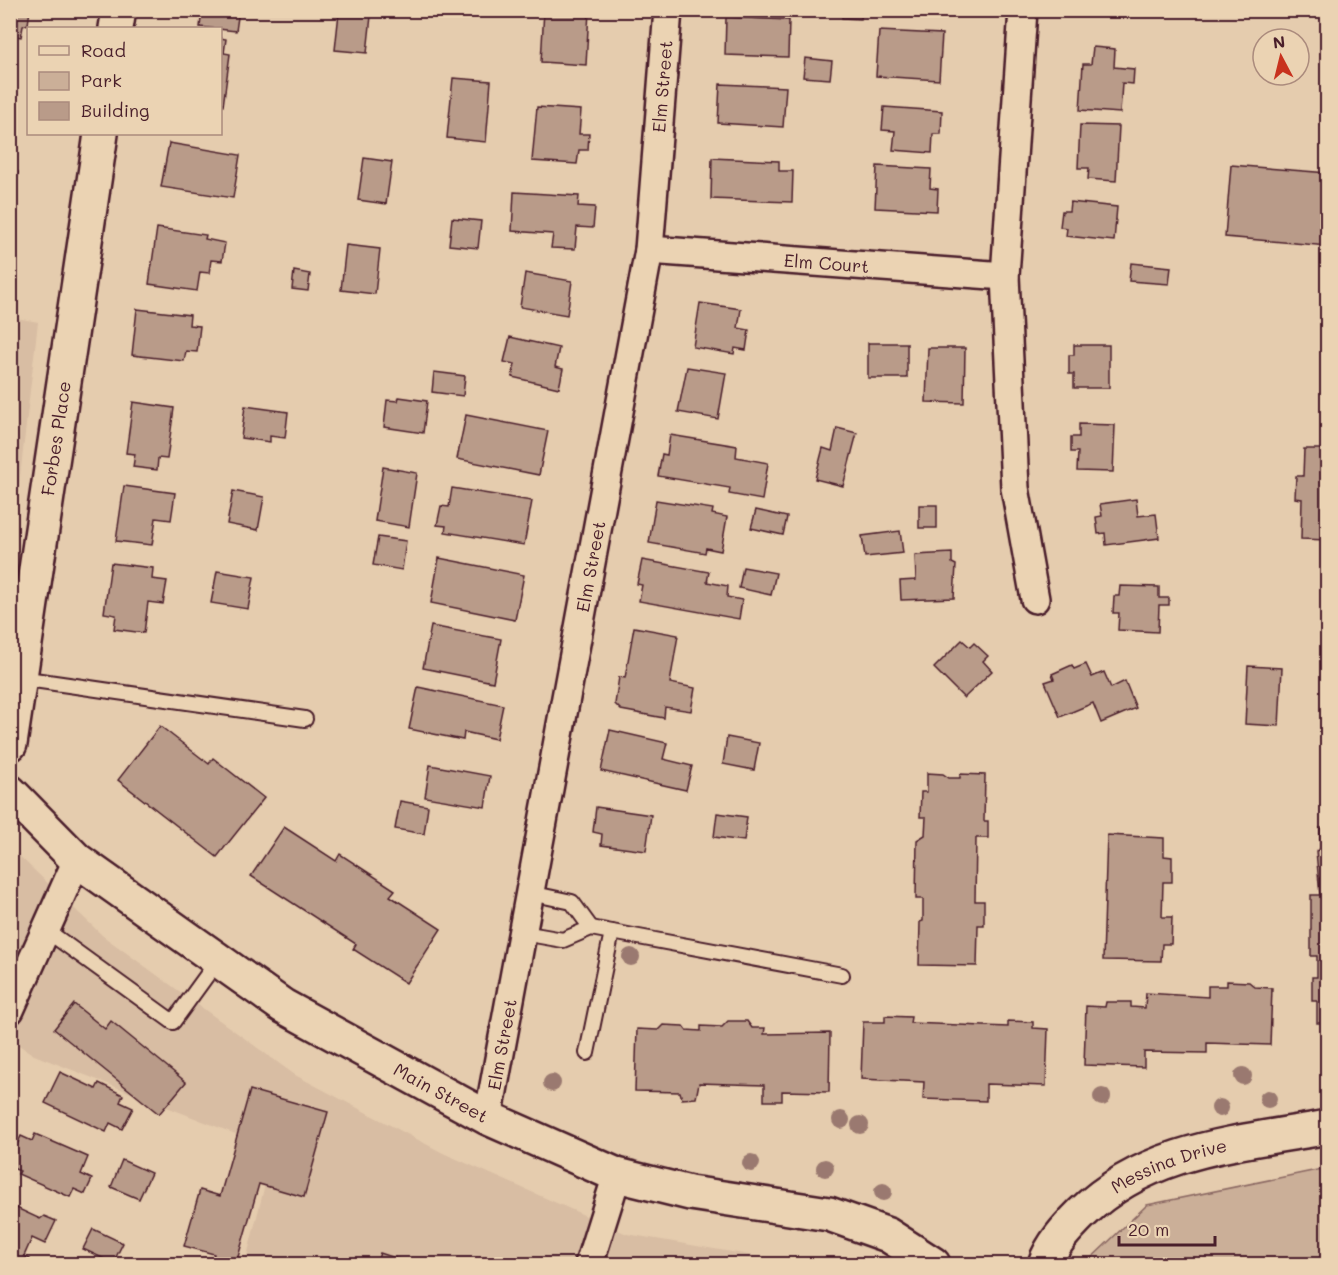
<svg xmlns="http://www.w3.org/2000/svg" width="1338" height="1275" viewBox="0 0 1338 1275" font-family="Mali,sans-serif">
<rect width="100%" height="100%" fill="#e5ccae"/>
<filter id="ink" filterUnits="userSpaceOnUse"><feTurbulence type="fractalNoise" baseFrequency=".0167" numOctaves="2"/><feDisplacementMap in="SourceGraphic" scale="12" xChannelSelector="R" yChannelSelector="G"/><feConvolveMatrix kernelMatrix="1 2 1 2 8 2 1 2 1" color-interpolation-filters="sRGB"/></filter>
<g filter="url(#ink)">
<g fill="#d8bda3">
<polygon points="11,317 38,322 11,554 10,317"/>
<polygon points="10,847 103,936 295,1075 443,1153 627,1234 801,1264 245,1264 274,1149 34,1055 11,1040"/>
</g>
<polygon fill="#cbaf98" stroke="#8a6762" stroke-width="1.5" points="1327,1168 1327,1264 1085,1264 1147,1205"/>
<g fill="#b99b89" stroke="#4a1f2b" stroke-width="1.5">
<polygon points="10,10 30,10 28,24 23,26 21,37 10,35"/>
<polygon points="202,10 239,10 236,31 200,27"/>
<polygon points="544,10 589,11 586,65 541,62"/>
<polygon points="842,10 862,10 861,19 842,18"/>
<polygon points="339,13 371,16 367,53 335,50"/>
<polygon points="726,17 789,20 788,57 725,55"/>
<polygon points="879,31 942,34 939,80 876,76"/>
<polygon points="220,38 226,39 224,53 230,54 223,106 220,106"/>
<polygon points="1093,47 1115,49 1114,67 1134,69 1133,84 1122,83 1120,113 1080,110 1083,64 1091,64"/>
<polygon points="805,58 832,61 830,79 803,77"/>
<polygon points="1327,60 1328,60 1328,127 1322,126"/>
<polygon points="10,69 16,70 13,110 10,110"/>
<polygon points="453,78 491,81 486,142 447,138"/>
<polygon points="720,84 786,87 783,127 718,123"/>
<polygon points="537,107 581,110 579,134 589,134 588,150 579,150 577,164 532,161"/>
<polygon points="884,107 942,111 941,134 933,134 932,153 893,150 895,131 882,130"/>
<polygon points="1080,125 1119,126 1116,181 1088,179 1089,168 1078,168"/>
<polygon points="169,143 240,155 233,198 161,187"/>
<polygon points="364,158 392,162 386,204 358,200"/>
<polygon points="712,158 779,161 779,171 793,171 792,202 711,199"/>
<polygon points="1231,165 1328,173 1328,246 1225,237"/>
<polygon points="877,166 931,169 930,188 938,189 937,211 875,208"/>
<polygon points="10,172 18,172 14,208 10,207"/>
<polygon points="514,192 579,196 578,206 595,207 593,228 577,227 575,249 551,248 553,234 512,231"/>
<polygon points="1070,202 1117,207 1114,241 1066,236 1067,228 1060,227 1062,211 1069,211"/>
<polygon points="452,218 481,221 478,248 449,245"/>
<polygon points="157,228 206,235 205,239 225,243 222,261 211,260 209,273 200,272 197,291 149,284"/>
<polygon points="346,245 380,249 375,294 341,290"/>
<polygon points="1131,263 1171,267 1169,284 1129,281"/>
<polygon points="294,271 310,274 308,291 292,289"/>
<polygon points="525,273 572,281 567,315 520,307"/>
<polygon points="700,303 741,309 738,328 749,330 746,350 735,348 734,354 693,347"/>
<polygon points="137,309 190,315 189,325 200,326 197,352 186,351 184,361 132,355"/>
<polygon points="510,337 559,348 555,367 563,369 559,388 512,377 515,364 504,362"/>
<rect x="868" y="343" width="39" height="35"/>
<polygon points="1074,345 1109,345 1109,388 1074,388 1074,374 1069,374 1069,355 1074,355"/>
<polygon points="928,348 965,348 964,403 926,402"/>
<polygon points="687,367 726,373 718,419 678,412"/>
<polygon points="434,372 465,376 463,396 432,392"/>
<polygon points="399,397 427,401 423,433 384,427 387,400 398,401"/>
<polygon points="133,402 174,408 167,459 158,458 157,470 133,467 135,454 126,453"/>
<polygon points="245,406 288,412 285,438 270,436 270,442 241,438"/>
<polygon points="466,415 548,431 539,475 457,459"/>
<polygon points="1079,424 1115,425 1113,472 1077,471 1078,452 1071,452 1071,437 1079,437"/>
<polygon points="837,428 857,433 843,486 815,479 823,448 832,451"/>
<polygon points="670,435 737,446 736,457 768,463 762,500 729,494 730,488 658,476 662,454 667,455"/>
<polygon points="1304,449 1328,449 1328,540 1301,539 1302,499 1295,498 1296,476 1303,476"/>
<polygon points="383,467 417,473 409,527 375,521"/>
<polygon points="124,486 175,493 171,520 156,518 152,545 116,541"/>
<polygon points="452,488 532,501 524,545 445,532 446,526 437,525 441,506 449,507"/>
<polygon points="233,491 264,497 258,530 227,524"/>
<polygon points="1136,499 1138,516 1156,514 1159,538 1106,545 1105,533 1098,534 1096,517 1102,516 1100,504"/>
<polygon points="656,500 713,509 712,514 727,517 721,551 706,548 705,553 649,543"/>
<rect x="919" y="505" width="18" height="23"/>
<polygon points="756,510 787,517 783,535 751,528"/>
<polygon points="900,531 903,553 865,557 862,536"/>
<polygon points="378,537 406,541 402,570 373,565"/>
<polygon points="952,553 952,563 956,565 954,598 901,600 900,581 916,580 915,555"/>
<polygon points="439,558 524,575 515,620 431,603"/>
<polygon points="642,560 709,572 707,582 728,586 727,597 742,600 739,619 639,601 642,585 637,584"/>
<polygon points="111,563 153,568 152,579 167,581 163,604 148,602 144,633 114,629 116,615 104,613"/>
<polygon points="743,567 776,573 771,595 739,588"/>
<polygon points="217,571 254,577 248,609 211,603"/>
<polygon points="1120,586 1159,587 1159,598 1169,598 1169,605 1159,605 1158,632 1118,630 1119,613 1113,613 1114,596 1119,596"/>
<polygon points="431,626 501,639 493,682 423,668"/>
<polygon points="634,627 678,635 670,683 695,688 691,711 665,707 664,718 621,710 615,704 619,677 625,678"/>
<polygon points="962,640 970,647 974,643 988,656 983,661 992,671 964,698 934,668"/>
<polygon points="1086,664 1092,677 1104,672 1111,688 1125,681 1136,708 1101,723 1093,703 1060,717 1045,682 1054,679 1052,674 1072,665 1074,669"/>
<polygon points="1248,666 1282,668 1279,726 1245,724"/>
<polygon points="418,687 503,705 496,739 464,732 463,740 409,729"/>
<polygon points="160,726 209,764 213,758 264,798 217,857 118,780"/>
<polygon points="610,730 667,743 663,759 692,766 686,790 601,771"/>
<polygon points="727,737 759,743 754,770 723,764"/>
<polygon points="430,765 490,776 485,807 425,797"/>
<polygon points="927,773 943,774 949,778 960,778 960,774 985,775 984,821 988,821 988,838 976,838 975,901 984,901 984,925 978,925 977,966 919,965 920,922 923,921 923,899 916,899 917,840 925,835 926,817 920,817 921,792 927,792"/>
<polygon points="400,801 428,806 424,834 395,829"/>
<polygon points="596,807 651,815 646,851 601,845 602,834 593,832"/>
<polygon points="717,813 747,817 744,841 714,837"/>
<polygon points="284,827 336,861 340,854 395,890 390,896 441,929 406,983 353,949 356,944 251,876"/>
<polygon points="1320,828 1328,828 1328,1023 1317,1023 1317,1001 1312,1001 1312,977 1317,977 1317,956 1311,956 1311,895 1320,895 1316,851 1320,849"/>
<polygon points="1107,835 1164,838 1164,856 1172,857 1172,882 1163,882 1162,917 1172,917 1171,944 1162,944 1161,961 1103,960"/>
<polygon points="1227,981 1249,982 1255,987 1272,988 1270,1045 1207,1043 1207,1053 1144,1052 1144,1067 1084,1065 1086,1006 1105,1007 1106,1002 1131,1002 1131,1007 1145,1008 1146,993 1208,997 1208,986 1227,986"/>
<polygon points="74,1004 105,1029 111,1021 186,1082 159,1114 54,1029"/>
<polygon points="885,1016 911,1017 910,1023 1008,1027 1008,1021 1033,1022 1033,1028 1048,1029 1046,1086 986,1084 986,1101 923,1099 924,1082 861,1079 863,1022 885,1022"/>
<polygon points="728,1021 747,1021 752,1028 765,1028 764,1034 830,1033 829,1092 782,1091 782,1101 764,1101 764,1085 699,1083 696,1098 682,1099 680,1092 635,1091 637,1029 658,1030 663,1025 683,1026 686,1030 701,1031 701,1026 722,1027"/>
<polygon points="60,1072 96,1089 99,1083 123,1095 120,1102 133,1108 122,1129 110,1123 106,1132 45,1103"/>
<polygon points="250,1090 328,1112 304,1197 259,1184 236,1264 211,1264 214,1254 184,1246 200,1190 220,1196"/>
<polygon points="35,1134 88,1157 81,1174 92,1179 85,1194 74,1189 70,1197 18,1174 20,1171 10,1167 10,1160 21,1136 32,1141"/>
<polygon points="122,1160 151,1173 139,1199 111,1187"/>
<polygon points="10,1205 40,1219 44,1216 56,1221 45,1244 32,1238 24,1256 30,1259 27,1264 10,1261"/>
<polygon points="93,1229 123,1243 113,1263 83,1249"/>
<polygon points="380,1253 414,1264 376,1264"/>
</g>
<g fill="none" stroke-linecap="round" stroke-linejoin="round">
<g stroke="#4a1f2b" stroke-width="18">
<g id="service">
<polyline points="20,678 305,719"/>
<polyline points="530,893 572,902 591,928"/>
<polyline points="46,930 173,1022 218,960"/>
<polyline points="612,932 842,975"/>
<polyline points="523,933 563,940 591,928 612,932 587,1053"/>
</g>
</g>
<g stroke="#4a1f2b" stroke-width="32">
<g id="minor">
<polyline points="1023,10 1005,276 1015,488 1035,599"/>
<path id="s1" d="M649 250 1005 276"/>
<polyline points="10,1010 77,860"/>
<path id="s2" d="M488 1118 649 250 668 10"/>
<polyline points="589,1264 617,1175"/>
</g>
</g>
<g stroke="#4a1f2b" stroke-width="38">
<g id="tertiary">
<polyline points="116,28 119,10"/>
<path id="s3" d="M10 744 101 134"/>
</g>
</g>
<g stroke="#4a1f2b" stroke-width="38">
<g id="secondary">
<path id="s4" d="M10 792 77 860 283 1006 488 1118 617 1175 690 1193 829 1214 888 1235 933 1264"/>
<path id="s5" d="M1045 1264C1052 1244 1067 1228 1082 1213 1149 1148 1240 1143 1328 1127"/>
</g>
</g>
<use href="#service" stroke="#ebd3b3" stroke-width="14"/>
<use href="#minor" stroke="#ebd3b3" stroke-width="27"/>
<use href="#tertiary" stroke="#ebd3b3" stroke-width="33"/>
<use href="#secondary" stroke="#ebd3b3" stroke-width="33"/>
</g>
<g fill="#9a796f">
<circle cx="631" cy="957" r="9"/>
<circle cx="1243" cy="1076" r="9"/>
<circle cx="552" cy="1083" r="9"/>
<circle cx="1102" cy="1097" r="9"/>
<circle cx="1268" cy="1099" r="9"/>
<circle cx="1220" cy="1108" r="9"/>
<circle cx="841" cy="1120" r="9"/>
<circle cx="860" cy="1125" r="9"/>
<circle cx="751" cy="1163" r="9"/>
<circle cx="825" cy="1168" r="9"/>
<circle cx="883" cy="1192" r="9"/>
</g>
</g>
<g text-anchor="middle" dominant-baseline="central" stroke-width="5" stroke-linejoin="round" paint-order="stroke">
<g font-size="18" fill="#4a1f2b" stroke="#ebd3b3">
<text stroke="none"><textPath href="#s2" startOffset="1047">Elm Street</textPath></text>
<text stroke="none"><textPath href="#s1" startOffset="178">Elm Court</textPath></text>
<text stroke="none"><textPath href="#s3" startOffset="309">Forbes Place</textPath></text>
<text stroke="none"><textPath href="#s2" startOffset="561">Elm Street</textPath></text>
<text stroke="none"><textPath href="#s2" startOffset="75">Elm Street</textPath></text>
<text stroke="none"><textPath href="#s4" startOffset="528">Main Street</textPath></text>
<text stroke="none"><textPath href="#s5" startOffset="164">Messina Drive</textPath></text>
</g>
</g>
<rect width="1338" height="1275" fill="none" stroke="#ebd3b3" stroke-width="36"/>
<rect x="18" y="18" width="1302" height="1239" fill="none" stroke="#4a1f2b" stroke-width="2" filter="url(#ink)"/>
<rect x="27" y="27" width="195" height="108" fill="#ebd3b3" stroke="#ab8b7d" stroke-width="1.5"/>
<rect x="39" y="46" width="30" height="9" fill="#ebd3b3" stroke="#ab8b7d" stroke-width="1.5"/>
<text x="81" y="57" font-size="18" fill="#4a1f2b">Road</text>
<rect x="39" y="72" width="30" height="18" fill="#cbaf98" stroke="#ab8b7d" stroke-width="1.5"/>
<text x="81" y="87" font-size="18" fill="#4a1f2b">Park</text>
<rect x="39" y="102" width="30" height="18" fill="#b99b89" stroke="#ab8b7d" stroke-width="1.5"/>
<text x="81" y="117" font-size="18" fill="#4a1f2b">Building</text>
<g transform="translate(1281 57) rotate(353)"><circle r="28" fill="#ebd3b3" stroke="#ab8b7d" stroke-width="1.5"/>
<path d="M0-4.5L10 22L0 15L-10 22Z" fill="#c8321e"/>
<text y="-9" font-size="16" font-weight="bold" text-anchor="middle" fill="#4a1f2b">N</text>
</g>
<path d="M1119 1236v9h96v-9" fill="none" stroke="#4a1f2b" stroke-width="3"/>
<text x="1128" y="1236" font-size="18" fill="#4a1f2b" stroke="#ebd3b3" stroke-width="4.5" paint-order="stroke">20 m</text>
</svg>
